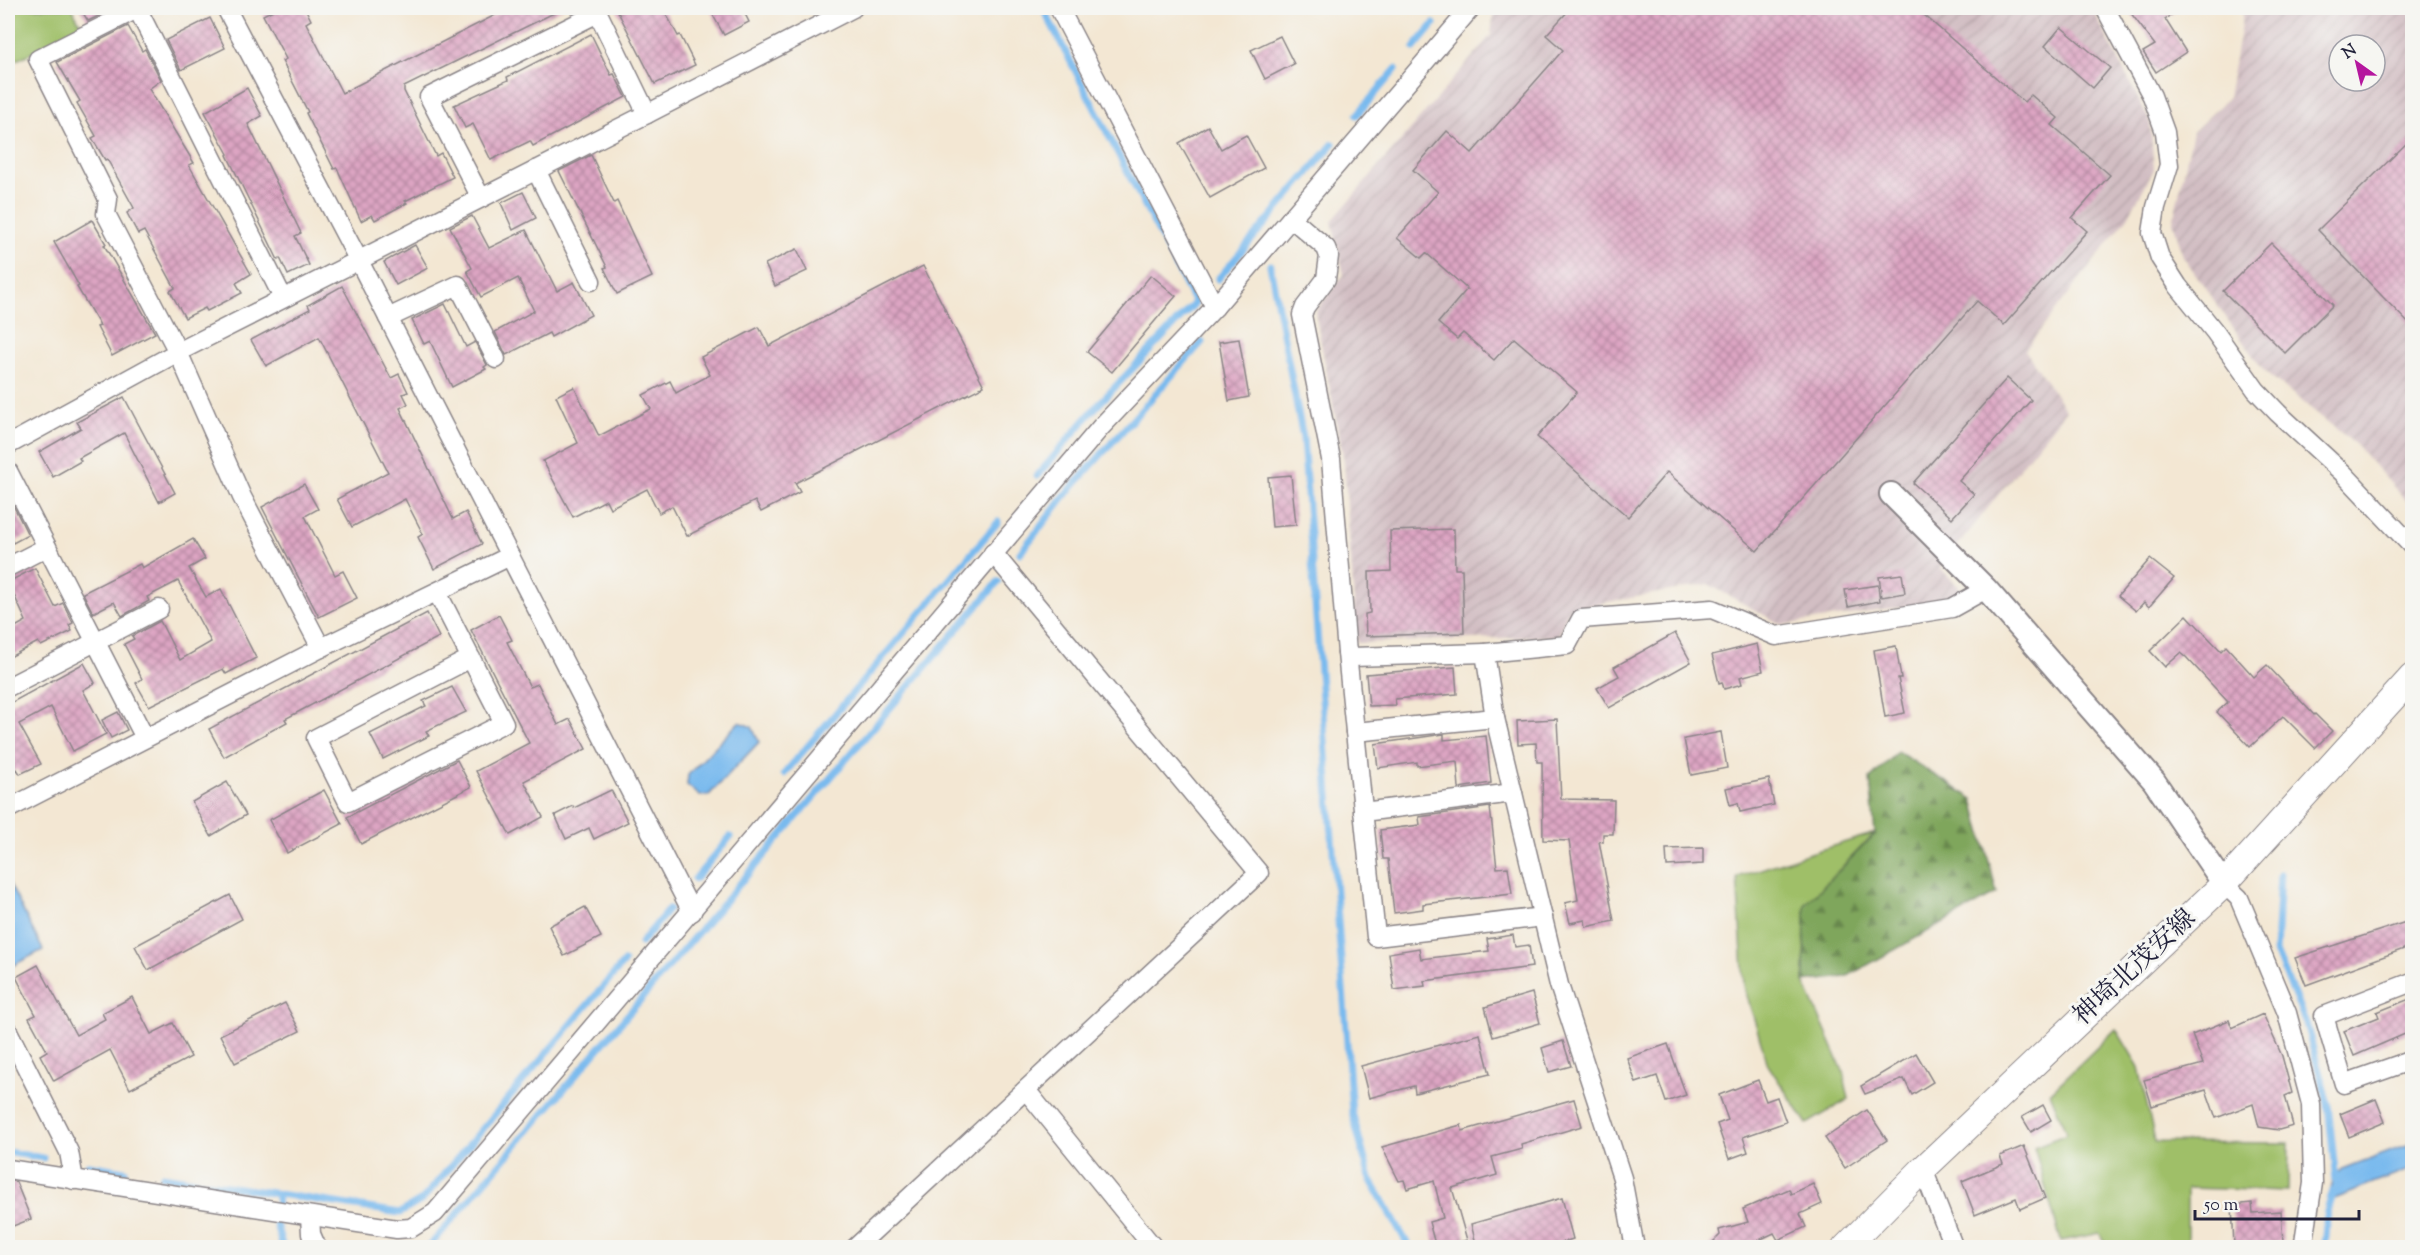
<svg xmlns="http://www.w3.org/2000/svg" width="2420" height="1255" viewBox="0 0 2420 1255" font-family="'Sorts Mill Goudy','Noto Serif JP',serif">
<defs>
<pattern id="industrial-furrows" width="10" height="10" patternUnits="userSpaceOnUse" patternTransform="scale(1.5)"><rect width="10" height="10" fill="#d2bec3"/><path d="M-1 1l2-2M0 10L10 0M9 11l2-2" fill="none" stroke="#b4a3a8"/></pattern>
<pattern id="forest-firs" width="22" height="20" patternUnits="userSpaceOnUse" patternTransform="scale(1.5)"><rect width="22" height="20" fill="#7fa65c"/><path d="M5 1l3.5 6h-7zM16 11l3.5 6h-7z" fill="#68874d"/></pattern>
<pattern id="building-cross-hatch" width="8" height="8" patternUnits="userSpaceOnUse" patternTransform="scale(1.5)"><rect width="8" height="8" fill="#dda5c3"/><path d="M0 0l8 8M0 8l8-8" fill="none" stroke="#b386a0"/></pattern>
</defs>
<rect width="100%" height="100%" fill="#f6f6f2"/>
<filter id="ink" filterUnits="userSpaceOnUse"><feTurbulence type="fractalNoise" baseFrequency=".0167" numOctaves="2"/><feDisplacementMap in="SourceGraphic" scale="12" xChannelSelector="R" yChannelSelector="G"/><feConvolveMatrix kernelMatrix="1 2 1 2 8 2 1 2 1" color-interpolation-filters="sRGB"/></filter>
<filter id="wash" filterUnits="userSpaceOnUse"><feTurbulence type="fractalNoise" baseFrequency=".008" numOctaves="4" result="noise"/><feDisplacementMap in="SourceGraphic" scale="24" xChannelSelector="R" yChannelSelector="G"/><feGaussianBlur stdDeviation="1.35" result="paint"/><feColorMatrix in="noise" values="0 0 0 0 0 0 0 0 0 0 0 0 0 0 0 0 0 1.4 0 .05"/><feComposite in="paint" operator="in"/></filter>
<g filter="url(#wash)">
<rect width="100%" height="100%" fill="#f3e7d3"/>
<g fill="url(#industrial-furrows)" fill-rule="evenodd">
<polygon points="1494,8 2092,8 2150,122 2154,169 2128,217 2025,350 2066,410 1940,568 1962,590 1936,602 1782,625 1708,584 1569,609 1558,636 1357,643 1344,461 1315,312 1344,275 1332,221 1491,35"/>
<path d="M2244 8H2412V507L2355 444 2263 370 2183 256 2173 221 2193 132 2228 98ZM2339 45H2375V81H2339Z"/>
</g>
<g fill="#9fbf68" stroke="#607052" stroke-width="1.5">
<polygon points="8,8 72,8 83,29 8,64"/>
<polygon points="1875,833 1805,905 1804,982 1843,1071 1849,1099 1807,1124 1768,1065 1744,986 1737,877 1791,859"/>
<polygon points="2116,1029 2139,1067 2155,1142 2289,1143 2288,1191 2187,1188 2187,1247 2110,1247 2099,1233 2061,1241 2034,1147 2067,1134 2050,1093"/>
</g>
<polygon fill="url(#forest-firs)" stroke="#50644c" stroke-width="1.5" points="1898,752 1973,799 1997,893 1846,977 1804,982 1805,905 1875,834 1870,779"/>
<g fill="#79baee" stroke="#4e6e94" stroke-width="1.5">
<polygon points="739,722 752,727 759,742 709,795 700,796 687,785 688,775"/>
<polygon points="8,881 43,950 8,968"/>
<polygon points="2412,1143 2412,1169 2328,1201 2335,1173"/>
</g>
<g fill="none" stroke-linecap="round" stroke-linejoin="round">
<g stroke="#79baee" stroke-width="7">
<polyline points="1414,48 1434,24"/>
<polyline points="1357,115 1396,69"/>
<polyline points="1270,265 1303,438 1352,1112 1370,1179 1410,1248"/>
<polyline points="1218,279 1333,144"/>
<polyline points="1037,476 1095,408 1195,303 1043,8"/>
<polyline points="1020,553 1066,494 1202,342"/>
<polyline points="784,774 998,522"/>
<polyline points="2280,875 2276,952 2306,1023 2328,1104 2336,1181"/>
<polyline points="695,879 730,837"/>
<polyline points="641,943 669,909"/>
<polyline points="8,1152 43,1158"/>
<polyline points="88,1165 125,1171"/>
<polyline points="163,1176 400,1213 422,1200 624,962"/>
<polyline points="278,1194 276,1224 283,1248"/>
<polyline points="428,1248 998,582"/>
<polyline points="2324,1248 2327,1211 2333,1191"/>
</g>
</g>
<g id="blocks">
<g fill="url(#building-cross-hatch)">
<polygon points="80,8 115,8 88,21"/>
<polygon points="277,8 305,8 311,20 306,23 342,93 509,8 564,8 404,87 404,91 436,156 441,153 453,177 405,201 407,203 375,220 372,215 361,221 337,168 334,169 306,113 308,112 282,61 286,59 263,15"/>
<polygon points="616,8 663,8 678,36 680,35 695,65 655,84"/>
<polygon points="709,8 742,8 749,22 724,35"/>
<polygon points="1571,8 1916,8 2024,102 2031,95 2058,118 2052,125 2110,175 2072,218 2087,231 2004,325 1977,301 1757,551 1667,472 1628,517 1537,437 1577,392 1514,338 1494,360 1463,333 1457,339 1438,323 1467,289 1426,253 1421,258 1397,238 1438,192 1413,170 1447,131 1472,153 1563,50 1546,35"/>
<polygon points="2127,8 2181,8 2165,19 2186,52 2156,72 2143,52 2155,45"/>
<polygon points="210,18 225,48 181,70 166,40"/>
<polygon points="128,26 142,51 145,49 161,80 149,89 194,163 189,165 251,274 236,283 242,293 207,311 205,308 185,318 170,291 175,288 144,231 138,234 127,213 134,208 107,159 105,160 92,138 96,136 77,103 80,101 57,62"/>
<polygon points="2061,27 2110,68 2093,88 2045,46"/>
<polygon points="591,34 611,75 614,74 626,97 533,146 530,141 491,160 473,124 465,128 454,105 508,80 507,77"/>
<polygon points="1280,36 1294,64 1265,79 1251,50"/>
<polygon points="247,88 262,116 248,124 301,233 295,236 309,265 288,275 280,258 278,260 227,155 228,154 205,112"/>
<polygon points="1208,126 1221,149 1246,135 1264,168 1210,198 1179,143"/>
<polygon points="2412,138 2412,327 2318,230"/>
<polygon points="591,155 614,203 617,201 652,277 617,294 604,268 607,267 559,171"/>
<polygon points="523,192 536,218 513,230 501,203"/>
<polygon points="472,216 489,248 526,230 557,291 574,282 591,315 551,337 549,333 506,355 495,332 534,311 518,278 481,297 467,271 472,268 450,227"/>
<polygon points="92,220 106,244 104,245 155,333 112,356 97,327 100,326 77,287 79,286 54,242"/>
<polygon points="2271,243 2333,305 2285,353 2223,291"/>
<polygon points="415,245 428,268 396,285 384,262"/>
<polygon points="797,249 807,271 775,286 765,264"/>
<polygon points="923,266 984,386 795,483 800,492 761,512 755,501 687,536 672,506 659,513 647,489 610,508 606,500 573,517 543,461 578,443 556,396 574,387 599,436 651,409 643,395 670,381 676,393 710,375 701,357 759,327 769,346"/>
<polygon points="1151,275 1176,296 1112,372 1087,352"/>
<polygon points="342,286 391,378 399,374 408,392 403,394 408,404 400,408 453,519 466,512 482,544 434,569 418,537 423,534 405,499 352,527 337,499 388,472 319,337 266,366 251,340 310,309 308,305"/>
<polygon points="445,304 466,347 475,342 487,365 484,367 486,369 452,387 430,341 424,344 412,320"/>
<polygon points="1239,339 1249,397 1229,401 1219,342"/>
<polygon points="2007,378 2031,400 1959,481 1974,494 1952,518 1913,483"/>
<polygon points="124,397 175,493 159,502 124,433 79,458 81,461 53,477 39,452 81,428 77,422"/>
<polygon points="1291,475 1296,525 1272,527 1268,477"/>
<polygon points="304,484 318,509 305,516 335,575 343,571 357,598 319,617 262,507"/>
<polygon points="8,495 28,535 13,543 8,533"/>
<polygon points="1454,529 1455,569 1462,569 1464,633 1366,636 1365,614 1370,613 1369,572 1391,571 1390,531"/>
<polygon points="193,539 205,559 189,568 206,597 221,589 256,658 226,674 223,669 149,706 136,683 142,679 124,644 134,639 132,636 160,621 180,660 211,642 178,581 147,597 149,601 122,616 114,602 93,613 83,593 140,564 142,568"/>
<polygon points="2150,559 2174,578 2149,607 2144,602 2136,611 2118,596"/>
<polygon points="35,568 55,607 63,603 73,623 69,625 72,631 41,646 38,642 8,658 8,631 26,621 8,582"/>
<polygon points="1902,574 1905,593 1882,597 1879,577"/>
<polygon points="1878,585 1880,601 1848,607 1845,590"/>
<polygon points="427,613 439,637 285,719 287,722 224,757 209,729"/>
<polygon points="499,615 512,640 507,642 530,687 538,684 558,725 570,719 586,749 524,781 543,817 510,835 476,771 529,743 471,630"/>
<polygon points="2187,615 2221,651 2226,646 2254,677 2267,665 2314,715 2315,714 2332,731 2315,748 2283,716 2250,747 2217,712 2228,702 2186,657 2181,653 2165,667 2150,651"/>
<polygon points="1675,633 1691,662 1609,708 1597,688 1619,676 1614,667"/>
<polygon points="1757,644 1763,671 1740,677 1742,684 1724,689 1722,682 1719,683 1712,655"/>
<polygon points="1896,646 1901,678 1898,678 1905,713 1885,717 1874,650"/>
<polygon points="84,663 95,683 83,690 106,734 73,751 51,707 19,724 41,764 20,774 17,769 8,774 8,701 9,704"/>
<polygon points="1455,667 1457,694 1395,699 1396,705 1369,706 1366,674"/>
<polygon points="452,687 466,712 426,731 429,736 383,759 370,734 426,706 423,701"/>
<polygon points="118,712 127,730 111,738 102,720"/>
<polygon points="1557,719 1561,799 1614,800 1613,834 1603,834 1603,842 1599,841 1614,921 1586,927 1585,920 1570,923 1565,903 1578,900 1569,841 1543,840 1542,762 1537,762 1536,743 1518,744 1517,721"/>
<polygon points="1721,732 1727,768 1691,775 1684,739"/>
<polygon points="1444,734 1444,740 1486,736 1491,783 1459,788 1457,761 1417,766 1417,762 1378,768 1375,744"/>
<polygon points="457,760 471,787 361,844 347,817"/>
<polygon points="1769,779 1774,805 1740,812 1738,803 1730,805 1726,788"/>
<polygon points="227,782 246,815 211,836 192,802"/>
<polygon points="324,790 342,824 287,853 269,820"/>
<polygon points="611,790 628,822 594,839 589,828 566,839 555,815 573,806 574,808"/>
<polygon points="1490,807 1497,868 1508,867 1512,894 1423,904 1423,909 1394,913 1388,859 1383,859 1380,830 1420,825 1419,817"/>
<polygon points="1703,848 1703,864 1667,866 1666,849"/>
<polygon points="230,895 242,919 148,970 135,946"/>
<polygon points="585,907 601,937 564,956 549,926"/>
<polygon points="2412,920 2412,946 2306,985 2295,958"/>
<polygon points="1513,935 1515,947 1529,945 1532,967 1424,981 1425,986 1394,990 1389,953 1419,948 1421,959 1489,951 1487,939"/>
<polygon points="38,965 76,1035 105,1019 102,1013 132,997 151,1034 173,1023 191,1057 130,1089 110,1050 54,1081 40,1055 47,1051 29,1018 36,1015 16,977"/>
<polygon points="1532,993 1540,1023 1493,1037 1485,1007"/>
<polygon points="2412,998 2412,1031 2354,1056 2344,1031 2379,1017 2377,1012"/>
<polygon points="285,1003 300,1031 235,1063 220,1035"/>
<polygon points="2263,1014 2282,1056 2292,1093 2285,1096 2293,1126 2279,1130 2259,1127 2253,1104 2216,1118 2206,1090 2152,1106 2144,1080 2203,1064 2192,1035 2229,1020 2232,1028"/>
<polygon points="1480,1034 1490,1074 1415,1093 1414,1086 1369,1098 1361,1066"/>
<polygon points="1563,1041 1571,1066 1549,1072 1542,1048"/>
<polygon points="1668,1044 1686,1095 1666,1102 1657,1076 1636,1083 1627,1058"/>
<polygon points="1916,1053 1933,1082 1912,1095 1904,1079 1865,1094 1861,1086"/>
<polygon points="1758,1080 1766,1101 1777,1097 1786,1122 1743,1137 1748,1152 1729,1159 1717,1124 1728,1120 1719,1095"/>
<polygon points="1574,1099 1582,1126 1521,1144 1522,1149 1492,1157 1497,1175 1452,1188 1467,1240 1436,1248 1429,1222 1443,1218 1434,1181 1407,1189 1404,1180 1399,1181 1382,1147 1461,1125 1462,1131"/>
<polygon points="2376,1099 2385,1122 2349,1137 2340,1114"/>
<polygon points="2043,1105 2051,1120 2031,1132 2022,1117"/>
<polygon points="1867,1110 1887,1140 1845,1168 1825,1138"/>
<polygon points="2024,1146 2045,1198 2020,1209 2016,1198 1975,1215 1962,1181 2003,1164 2000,1156"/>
<polygon points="8,1180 16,1182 31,1219 8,1228"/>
<polygon points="1813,1184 1822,1204 1800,1214 1806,1227 1778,1240 1774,1233 1742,1248 1707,1248 1720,1235 1719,1230 1748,1222 1743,1209 1789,1189 1791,1194"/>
<polygon points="1562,1198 1573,1239 1543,1248 1477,1248 1471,1224"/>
<polygon points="2252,1203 2253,1213 2281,1211 2283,1242 2234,1246 2232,1205"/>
</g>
</g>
</g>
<g filter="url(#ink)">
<use href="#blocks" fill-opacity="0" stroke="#8a8487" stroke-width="1.5"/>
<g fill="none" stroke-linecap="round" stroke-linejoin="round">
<g stroke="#8a8487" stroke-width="21">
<g id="minor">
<polyline points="137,8 283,298"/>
<polyline points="139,8 38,59 108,199 106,214 178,352 242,497 321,648"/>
<polyline points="226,8 358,259 692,912"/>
<polyline points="1059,8 1215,307"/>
<polyline points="2105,8 2152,96 2165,132 2169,165 2156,207 2152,233 2160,258 2178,286 2215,332 2256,390 2278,413 2343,473 2412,546"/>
<polyline points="536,170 591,281"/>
<polyline points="481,198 429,97 598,13 647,114"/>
<polyline points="1291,218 1326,248 1329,256 1326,279 1305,307 1302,315 1331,459 1347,653 1352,657 1485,653"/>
<polyline points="388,318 458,285 496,359"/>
<polyline points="8,445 178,352 647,114 853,8"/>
<polyline points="8,471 145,738"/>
<polyline points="8,567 47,547"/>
<polyline points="437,592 504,723 348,802 316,738 471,658"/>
<polyline points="1347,653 1376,937 1543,917"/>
<polyline points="8,687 159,609"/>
<polyline points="1355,732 1495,718"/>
<polyline points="8,809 321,648 510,556"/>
<polyline points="1363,812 1513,793"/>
<polyline points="2224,884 2239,898 2287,1013 2311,1104 2313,1183 2303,1248"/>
<polyline points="2412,982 2324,1016 2344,1084 2412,1060"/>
<polyline points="8,1031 69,1152 74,1180"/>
<polyline points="1026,1090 1154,1248"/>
<polyline points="8,1169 397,1229 411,1228 435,1213 1101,427 1215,307 1471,8"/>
<polyline points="1923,1169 1954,1248"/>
<polyline points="310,1216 311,1234 317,1248"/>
<polyline points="855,1248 1259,873 993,553"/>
<polyline points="1635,1248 1622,1178 1559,985 1495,718 1485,653 1567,645 1581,619 1712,609 1776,636 1952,608 1986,589"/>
</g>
</g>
<g stroke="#8a8487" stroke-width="26">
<polyline id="tertiary" points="1891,494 1986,589 2154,781 2224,884"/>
</g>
<g stroke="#8a8487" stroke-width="28">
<polyline id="secondary" points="1845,1248 1923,1169 2224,884 2412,677"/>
</g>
<use href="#minor" stroke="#fff" stroke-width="18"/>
<use href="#tertiary" stroke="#fff" stroke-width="22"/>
<use href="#secondary" stroke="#fff" stroke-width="26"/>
</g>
</g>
<g text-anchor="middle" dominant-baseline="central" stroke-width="6" stroke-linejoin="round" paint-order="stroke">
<g font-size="26" fill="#22223b" stroke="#f6f6f2">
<text transform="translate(2135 968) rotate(-43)">神埼北茂安線</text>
</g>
</g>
<rect width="2420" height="1255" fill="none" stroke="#f6f6f2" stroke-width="30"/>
<g transform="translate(2357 63) rotate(326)"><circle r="28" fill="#f6f6f2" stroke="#a1a1a9" stroke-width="1.5"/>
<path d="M0-4.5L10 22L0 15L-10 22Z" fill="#b5179e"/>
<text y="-9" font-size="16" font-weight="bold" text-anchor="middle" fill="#22223b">N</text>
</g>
<path d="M2195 1210v9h164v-9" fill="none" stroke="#22223b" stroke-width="3"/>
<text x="2204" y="1210" font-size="18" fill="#22223b" stroke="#f6f6f2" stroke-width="4.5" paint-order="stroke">50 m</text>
</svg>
